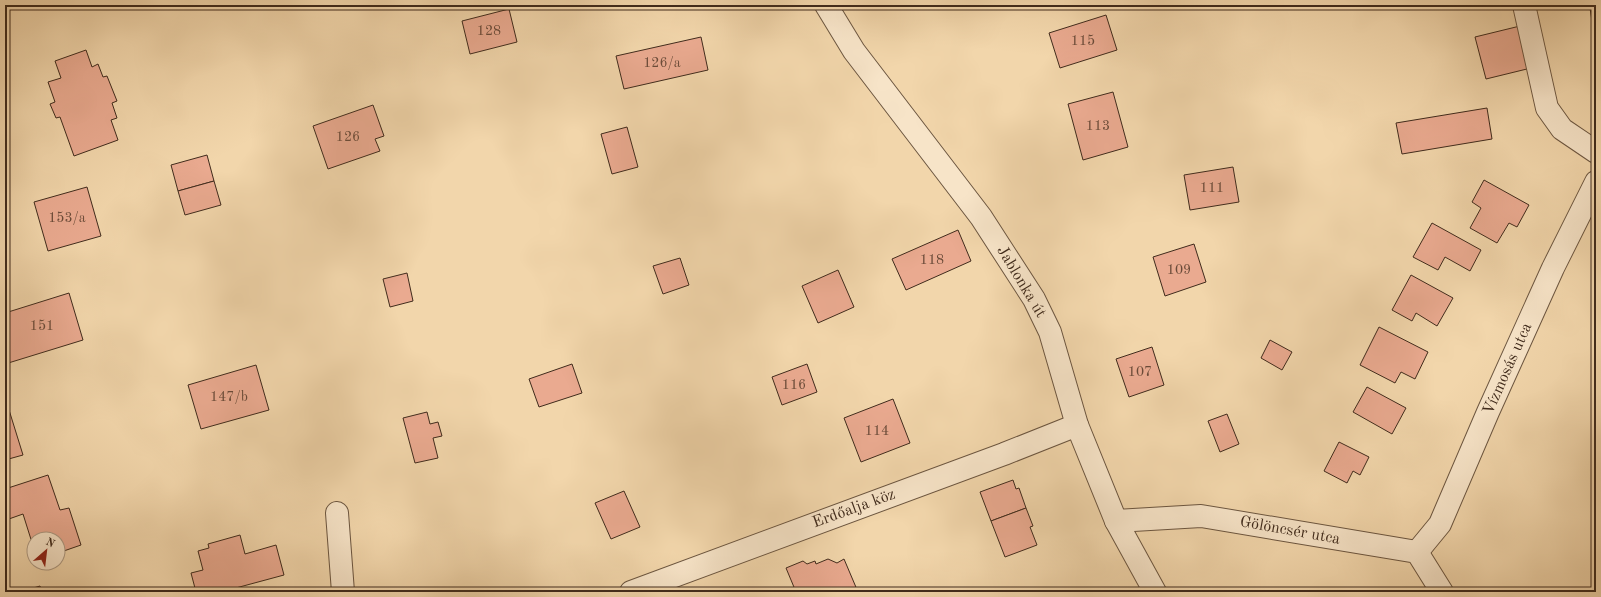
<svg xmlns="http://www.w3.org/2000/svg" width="1601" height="597" viewBox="0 0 1601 597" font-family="'Old Standard TT',serif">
<rect width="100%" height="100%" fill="#f2d6ab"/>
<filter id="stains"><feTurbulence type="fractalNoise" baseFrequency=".005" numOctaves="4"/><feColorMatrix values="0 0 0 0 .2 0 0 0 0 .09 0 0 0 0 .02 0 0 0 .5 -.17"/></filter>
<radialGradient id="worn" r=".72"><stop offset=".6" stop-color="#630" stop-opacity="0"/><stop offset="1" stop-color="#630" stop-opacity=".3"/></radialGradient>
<g fill="#eaaa90" stroke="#402b1c">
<polygon points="1596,7 1596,48 1590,8"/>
<polygon points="509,9 517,42 470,54 462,21"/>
<polygon points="1106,15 1117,50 1060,68 1049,33"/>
<polygon points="1520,26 1531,68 1486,79 1475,37"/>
<polygon points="701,37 708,70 624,89 616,56"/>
<polygon points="86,50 92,67 98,64 103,77 107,76 117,101 112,103 117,118 111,120 118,140 74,156 60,117 56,118 50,104 55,102 48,82 61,78 55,61"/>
<polygon points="1113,92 1128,147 1083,160 1068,104"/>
<polygon points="373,105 384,136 375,139 380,151 328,169 313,126"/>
<polygon points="1487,108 1492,139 1402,154 1396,123"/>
<polygon points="627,127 638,167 612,174 601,134"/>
<polygon points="207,155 214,181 178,191 171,165"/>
<polygon points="1233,167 1239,202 1190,210 1184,175"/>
<polygon points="1484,180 1529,205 1517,227 1509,223 1497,243 1470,228 1481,208 1472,202"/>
<polygon points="214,181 221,205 185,215 178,191"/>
<polygon points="87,187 101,236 48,251 34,202"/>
<polygon points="1432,223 1481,250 1470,271 1445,257 1438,270 1413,257"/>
<polygon points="958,230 971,261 906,290 892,259"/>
<polygon points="1194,244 1206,282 1165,296 1153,257"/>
<polygon points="680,258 689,285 663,294 653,266"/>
<polygon points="838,270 854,307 818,323 802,286"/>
<polygon points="407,273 413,301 390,307 383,279"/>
<polygon points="1411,275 1453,298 1437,326 1416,313 1412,321 1392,310"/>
<polygon points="69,293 83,340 5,364 5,313"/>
<polygon points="1379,327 1428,352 1415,379 1401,372 1395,383 1360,365"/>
<polygon points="1270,340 1292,352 1282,370 1261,358"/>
<polygon points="1152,347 1164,385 1129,397 1116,359"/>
<polygon points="572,364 582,393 539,407 529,379"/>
<polygon points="807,364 817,392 782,405 772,377"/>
<polygon points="256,365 269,410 201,429 188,385"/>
<polygon points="1367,387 1406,408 1392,434 1353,412"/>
<polygon points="5,397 23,455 5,460"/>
<polygon points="893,399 910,443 861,462 844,418"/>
<polygon points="427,412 430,424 438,422 442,436 433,438 438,458 415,463 403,418"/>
<polygon points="1227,414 1239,444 1220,452 1208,421"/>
<polygon points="1339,442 1369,457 1360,475 1353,471 1347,483 1324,471"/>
<polygon points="48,475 60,510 69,508 81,545 58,553 58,539 34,539 34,549 23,514 6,520 5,516 5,489"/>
<polygon points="1013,480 1016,489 1019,488 1026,508 991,521 980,492"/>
<polygon points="624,491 640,527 611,539 595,503"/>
<polygon points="1026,508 1033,526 1030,527 1037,545 1005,557 991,521"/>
<polygon points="240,535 245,554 276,545 284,575 221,592 196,592 191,573 203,570 198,551 209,548 208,544"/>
<polygon points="828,559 837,563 844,559 858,592 796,592 786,568 803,561 807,564 815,561 816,564"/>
<polygon points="40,586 42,592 20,592"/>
</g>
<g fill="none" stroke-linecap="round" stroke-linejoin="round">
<g stroke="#6c5640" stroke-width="24">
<g id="minor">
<polyline points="826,5 854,51 981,217 1034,299 1050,332 1077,425 1116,521 1155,592"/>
<polyline points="1524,5 1547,108 1562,129 1596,152"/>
<polyline points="337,513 343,592"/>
<polyline points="1116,521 1201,516 1417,552 1442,592"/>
<polyline points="1417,552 1440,524 1488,412 1553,268 1596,182"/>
<polyline points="631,592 1004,454 1077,425"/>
</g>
</g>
<use href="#minor" stroke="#f7e4c8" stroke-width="22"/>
</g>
<g text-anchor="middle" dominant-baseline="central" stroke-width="3" stroke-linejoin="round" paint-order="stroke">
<g font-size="14" fill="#6a4b39">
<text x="489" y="31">128</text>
<text x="1083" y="41">115</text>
<text x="662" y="63">126/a</text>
<text x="1098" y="126">113</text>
<text x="348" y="137">126</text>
<text x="1212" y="188">111</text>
<text x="67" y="218">153/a</text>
<text x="932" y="260">118</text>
<text x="1179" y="270">109</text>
<text x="42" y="326">151</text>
<text x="1140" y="372">107</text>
<text x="794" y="385">116</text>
<text x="229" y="397">147/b</text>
<text x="877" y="431">114</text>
</g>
<g font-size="16" fill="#402b1c" stroke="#f7e4c8">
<text transform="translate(1021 282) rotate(59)">Jablonka út</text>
<text transform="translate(1508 369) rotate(-66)">Vízmosás utca</text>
<text transform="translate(854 509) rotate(-20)">Erdőalja köz</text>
<text transform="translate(1290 531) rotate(10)">Gölöncsér utca</text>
</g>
</g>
<rect width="1601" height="597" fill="none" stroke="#f2d6ab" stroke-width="20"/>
<rect x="6" y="6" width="1589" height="585" fill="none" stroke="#402b1c" stroke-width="2"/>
<rect x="10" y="10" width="1581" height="577" fill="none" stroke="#402b1c"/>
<g transform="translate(46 551) rotate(28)"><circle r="19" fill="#f7e4c8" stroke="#ae9a83"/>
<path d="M0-3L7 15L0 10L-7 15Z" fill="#8f2418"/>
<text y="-6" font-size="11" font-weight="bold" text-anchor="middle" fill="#402b1c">N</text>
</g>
<rect width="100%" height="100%" filter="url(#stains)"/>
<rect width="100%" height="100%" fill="url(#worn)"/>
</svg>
